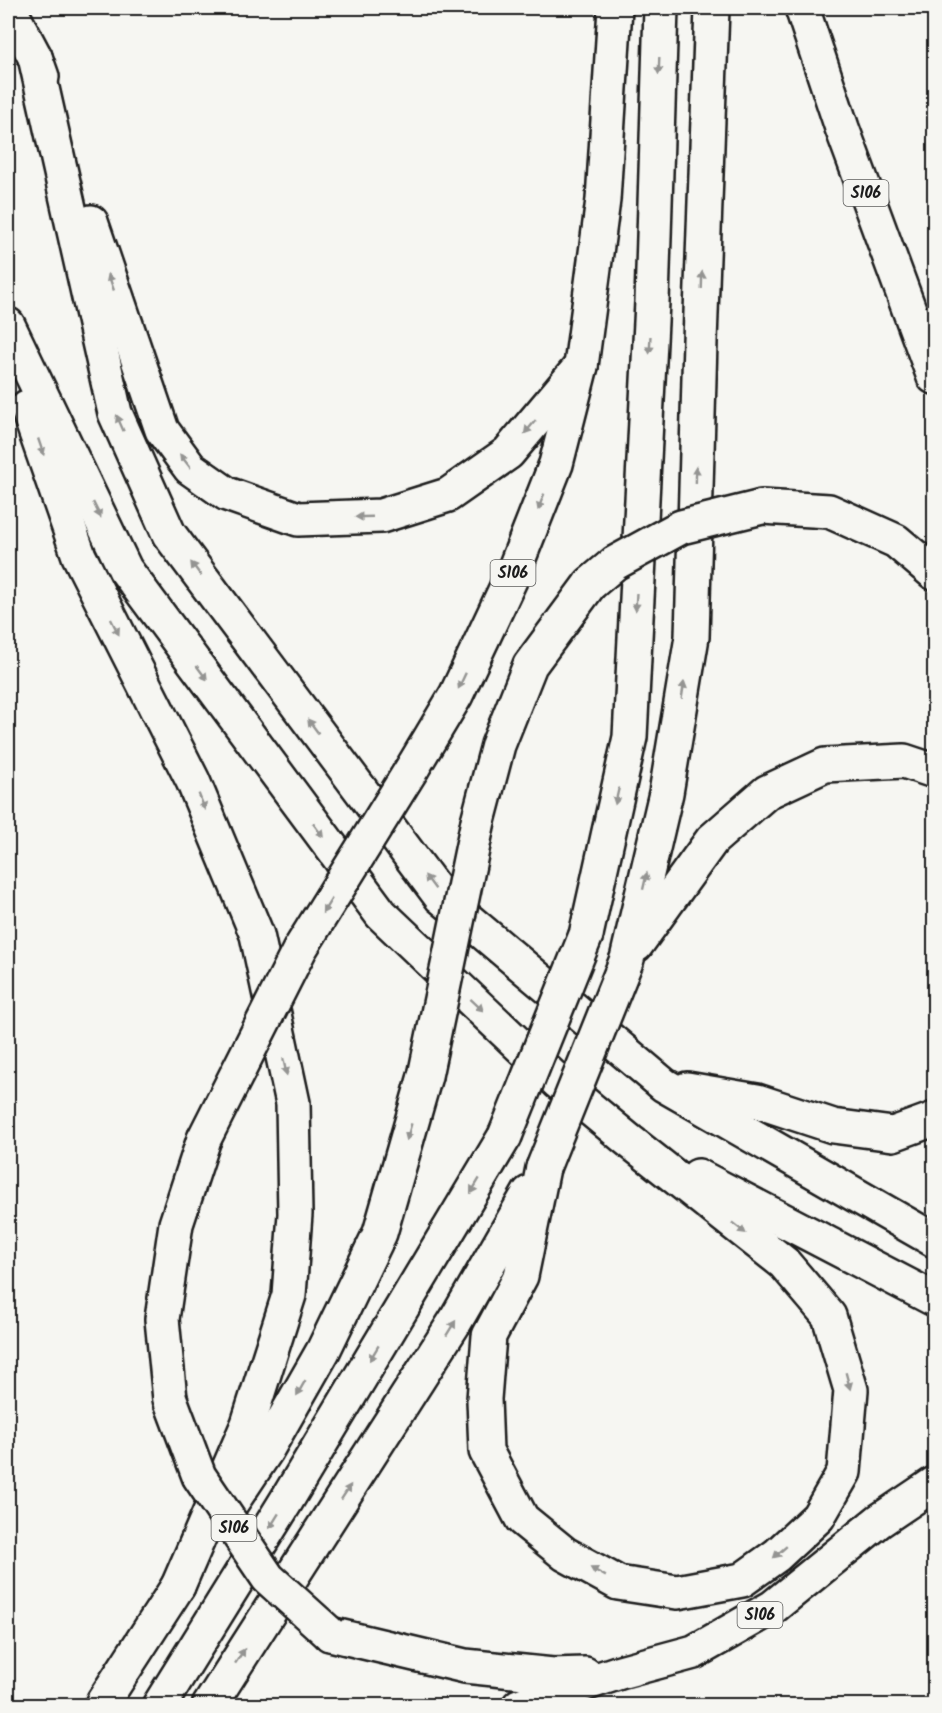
<svg xmlns="http://www.w3.org/2000/svg" width="942" height="1713" viewBox="0 0 942 1713" font-family="Kalam,sans-serif">
<rect width="100%" height="100%" fill="#f6f6f2"/>
<filter id="ink" filterUnits="userSpaceOnUse"><feTurbulence type="fractalNoise" baseFrequency=".0167" numOctaves="2"/><feDisplacementMap in="SourceGraphic" scale="12" xChannelSelector="R" yChannelSelector="G"/><feConvolveMatrix kernelMatrix="1 2 1 2 8 2 1 2 1" color-interpolation-filters="sRGB"/></filter>
<g filter="url(#ink)">
<g fill="none" stroke-linecap="round" stroke-linejoin="round">
<g stroke="#1c1c1c" stroke-width="38">
<polyline id="secondary" points="103,1706 103,1702 178,1586"/>
</g>
<g stroke="#1c1c1c" stroke-width="38">
<g id="primary">
<polyline points="9,8 35,57 42,77"/>
<polyline points="802,8 842,128 934,377"/>
<polyline points="35,57 115,413 169,534 441,897 664,1085 934,1240"/>
<polyline points="91,222 162,430 190,468 227,494 298,519 381,516 448,495 508,453 581,366"/>
<polyline points="8,325 125,569 381,914 558,1082 627,1139 784,1263 829,1316 851,1390 844,1472 818,1517 777,1555 742,1580 677,1592 618,1583 565,1554 522,1519 486,1451 484,1399 489,1336 521,1276 543,1168"/>
<polyline points="27,407 79,556 193,781 257,935 293,1103 295,1214 289,1295 248,1424 178,1586"/>
<polyline points="762,507 829,511 896,541 934,573"/>
<polyline points="413,767 456,695 511,578 556,464 581,366 603,200 615,8"/>
<polyline points="478,821 498,745 530,665 590,584"/>
<polyline points="586,935 630,737 652,302 661,8"/>
<polyline points="636,945 712,840 767,792 825,765 904,761 934,771"/>
<polyline points="627,959 666,793 692,637 700,341 712,8"/>
<polyline points="687,1089 757,1101 833,1126 893,1134 934,1119"/>
<polyline points="698,1176 934,1299"/>
<polyline points="170,1399 162,1319 176,1224 204,1139"/>
<polyline points="228,1508 266,1451 323,1351 380,1233 425,1076"/>
<polyline points="330,1634 465,1666 553,1675 585,1674"/>
<polyline points="159,1706 285,1503 505,1136"/>
<polyline points="209,1706 456,1320 529,1193"/>
<polyline points="519,1706 620,1672 694,1652 773,1607 879,1521 934,1484"/>
</g>
</g>
<use href="#secondary" stroke="#f6f6f2" stroke-width="33"/>
<use href="#primary" stroke="#f6f6f2" stroke-width="33"/>
<g stroke="#1c1c1c" stroke-width="38" stroke-linecap="butt">
<g id="primary-bridge">
<polyline points="590,584 615,563 681,527 762,507"/>
<polyline points="425,1076 478,821"/>
<polyline points="505,1136 586,935"/>
<polyline points="204,1139 300,949 413,767"/>
<polyline points="543,1168 627,959"/>
<polyline points="170,1399 199,1476 268,1578 330,1634"/>
</g>
</g>
<use href="#primary-bridge" stroke="#f6f6f2" stroke-width="33"/>
</g>
<defs><path id="oneway-solid" d="M-6-.8H1V-3.2L6.5 0L1 3.2V.8H-6Z" transform="scale(1.5)"/></defs>
<g fill="#949492">
<use href="#oneway-solid" transform="translate(659 66) rotate(92)"/>
<use href="#oneway-solid" transform="translate(702 280) rotate(-88)"/>
<use href="#oneway-solid" transform="translate(111 282) rotate(-109)"/>
<use href="#oneway-solid" transform="translate(650 345) rotate(93)"/>
<use href="#oneway-solid" transform="translate(120 423) rotate(-114)"/>
<use href="#oneway-solid" transform="translate(530 427) rotate(130)"/>
<use href="#oneway-solid" transform="translate(41 447) rotate(71)"/>
<use href="#oneway-solid" transform="translate(185 461) rotate(-128)"/>
<use href="#oneway-solid" transform="translate(696 475) rotate(-89)"/>
<use href="#oneway-solid" transform="translate(541 502) rotate(111)"/>
<use href="#oneway-solid" transform="translate(97 510) rotate(64)"/>
<use href="#oneway-solid" transform="translate(364 517) rotate(178)"/>
<use href="#oneway-solid" transform="translate(196 569) rotate(-127)"/>
<use href="#oneway-solid" transform="translate(636 602) rotate(93)"/>
<use href="#oneway-solid" transform="translate(115 627) rotate(63)"/>
<use href="#oneway-solid" transform="translate(202 673) rotate(53)"/>
<use href="#oneway-solid" transform="translate(462 681) rotate(115)"/>
<use href="#oneway-solid" transform="translate(683 690) rotate(-81)"/>
<use href="#oneway-solid" transform="translate(313 726) rotate(-127)"/>
<use href="#oneway-solid" transform="translate(617 796) rotate(103)"/>
<use href="#oneway-solid" transform="translate(202 802) rotate(68)"/>
<use href="#oneway-solid" transform="translate(318 830) rotate(53)"/>
<use href="#oneway-solid" transform="translate(645 881) rotate(-77)"/>
<use href="#oneway-solid" transform="translate(430 882) rotate(-127)"/>
<use href="#oneway-solid" transform="translate(327 906) rotate(122)"/>
<use href="#oneway-solid" transform="translate(477 1005) rotate(43)"/>
<use href="#oneway-solid" transform="translate(285 1067) rotate(78)"/>
<use href="#oneway-solid" transform="translate(409 1132) rotate(106)"/>
<use href="#oneway-solid" transform="translate(475 1186) rotate(121)"/>
<use href="#oneway-solid" transform="translate(739 1228) rotate(38)"/>
<use href="#oneway-solid" transform="translate(451 1328) rotate(-58)"/>
<use href="#oneway-solid" transform="translate(374 1353) rotate(121)"/>
<use href="#oneway-solid" transform="translate(848 1381) rotate(75)"/>
<use href="#oneway-solid" transform="translate(301 1388) rotate(120)"/>
<use href="#oneway-solid" transform="translate(346 1492) rotate(-57)"/>
<use href="#oneway-solid" transform="translate(274 1521) rotate(122)"/>
<use href="#oneway-solid" transform="translate(780 1552) rotate(139)"/>
<use href="#oneway-solid" transform="translate(598 1572) rotate(-151)"/>
<use href="#oneway-solid" transform="translate(240 1656) rotate(-57)"/>
</g>
</g>
<g text-anchor="middle" dominant-baseline="central" stroke-width="4.5" stroke-linejoin="round" paint-order="stroke">
<g fill="#f6f6f2" stroke="#5d5d5c" stroke-width="1.5">
<rect x="843.5" y="180" width="45" height="26" rx="4.5"/>
<rect x="490.5" y="560" width="45" height="26" rx="4.5"/>
<rect x="211.5" y="1515" width="45" height="26" rx="4.5"/>
<rect x="737.5" y="1602" width="45" height="26" rx="4.5"/>
</g>
<g font-size="16" font-weight="bold" fill="#1c1c1c">
<text x="866" y="193">S106</text>
<text x="513" y="573">S106</text>
<text x="234" y="1528">S106</text>
<text x="760" y="1615">S106</text>
</g>
</g>
<rect width="942" height="1713" fill="none" stroke="#f6f6f2" stroke-width="30"/>
<rect x="15" y="15" width="912" height="1683" fill="none" stroke="#1c1c1c" stroke-width="2" filter="url(#ink)"/>
</svg>
